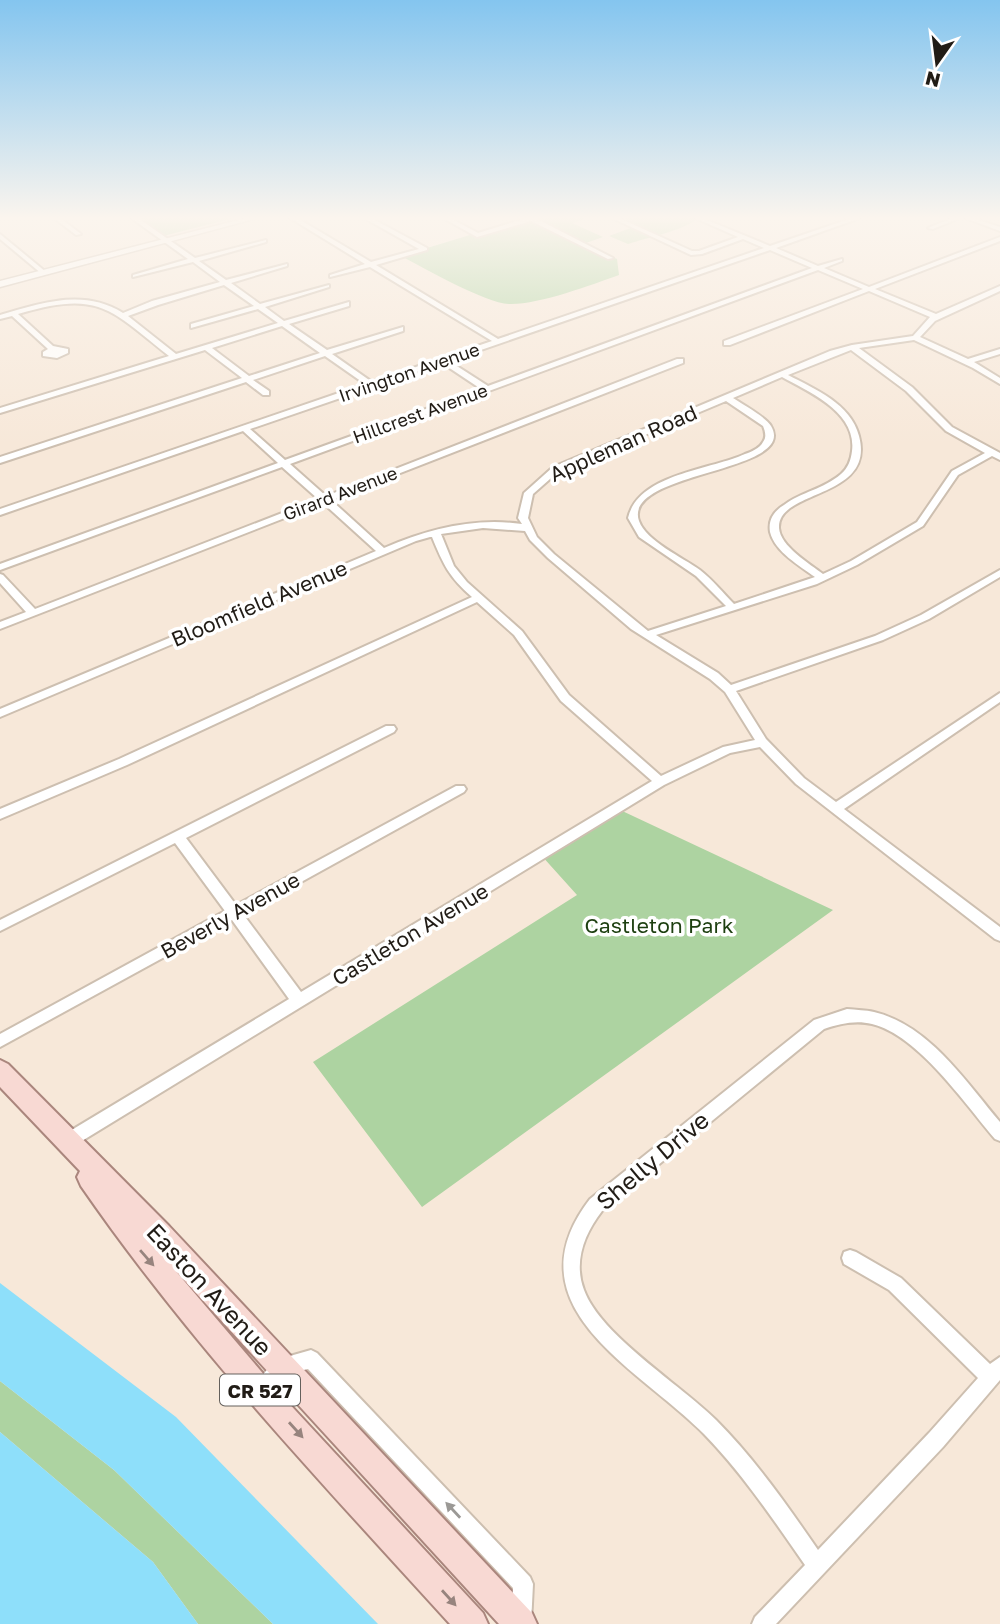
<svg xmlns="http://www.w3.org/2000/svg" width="1000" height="1624" viewBox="0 0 1000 1624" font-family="'Golos Text',sans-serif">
<rect width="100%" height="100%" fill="#f7e8d9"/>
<g fill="#add3a1">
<polygon points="136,218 234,218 163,236"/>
<path d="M526 218H587L572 223 603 237 583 244 617 259 619 275C591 285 538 305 509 304 485 303 424 268 401 256Z"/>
<path d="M616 218H698C683 231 649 237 628 244L609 236 636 226Z"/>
<polygon points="618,809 833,910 422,1207 313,1062 577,895 541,855"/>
<polygon points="0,1381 114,1470 273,1624 198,1624 153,1562 0,1432"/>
</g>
<g fill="#8edffa">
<polygon points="0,1283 176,1417 378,1624 273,1624 114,1470 0,1381"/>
<polygon points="0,1432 153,1562 198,1624 0,1624"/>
</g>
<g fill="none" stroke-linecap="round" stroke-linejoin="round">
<g stroke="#cdbfb0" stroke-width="4">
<g id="minor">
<polygon points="54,218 60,218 81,234 76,235"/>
<path d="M131 218H138L195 258 266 240V242L199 261 226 280 287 264V266L231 283 260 304 329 285V287L265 307 284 321 349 302V306L289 324 327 350 403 327V331L332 354 372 382 492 341 370 267 330 277V275L365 264 290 218H297L371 262 419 249 364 218H371L427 248V250L376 265 498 339 764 248 743 239 702 254 691 255 612 218H619L692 251H699L738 237 695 218H702L770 246 852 218H860L776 248 818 266 842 259V261L824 268 869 287 1000 237V241L875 289 936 314 1000 286V291L935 321 920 337 968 359 1000 349V354L974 362 1000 378V384L973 368 914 340 859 348 912 387 952 427 1000 453V460L992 456 958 475 923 526 857 565 817 584 656 635 718 673 731 685 875 636 921 615 1000 570V577L929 619 883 640 736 691 766 739 804 778 836 802 1000 693V702L844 809 1000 927V941L995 939 796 784 760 747 730 753 664 785 72 1147 66 1149 60 1147 58 1142 60 1137 289 999 232 920 0 1047V1034L225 911 175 843 0 931V920L386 726H394L396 729 394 732 186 838 236 905 456 786H464L466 789 464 792 243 914 301 992 652 781 561 701 514 635 477 602 127 765 0 819V809L119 759 472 597C449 577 443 564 432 537H430L416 541 0 717V709L376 551 323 503 0 629V622L26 612 0 583V574L3 575 35 609 318 499 282 467 0 570V564L278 463 243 431 0 515V509L365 384 325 356 253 380 269 391V395H263L246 382 0 463V457L242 378 205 350 0 413V408L169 356C109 308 99 290 18 314L53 346 68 349V353L57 358 43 356V352L48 349 12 316 0 319V315C41 303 84 288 123 313L152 301 220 282 193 262 133 277V275L188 259ZM770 250 812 268 488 386 449 361ZM818 270 863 289 724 341V345H730L869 291 930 317 913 336 852 345 830 351 553 467 524 493 518 518 522 524C474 517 428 529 384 548L331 500 683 363V359H677L326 496 290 464ZM224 285 254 306 191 324V328L258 309 278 323 176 354 128 316 158 305ZM282 326 320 353 249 376 212 348ZM851 350 906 391 946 431 985 453 952 471 917 522 851 561 823 574C810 564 780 546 779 528 777 489 876 499 859 436 851 404 815 389 788 375ZM442 363 481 389 285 460 250 429ZM782 377C809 392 857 412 852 451 851 460 848 468 841 474 824 489 801 492 784 505 774 511 768 520 770 532 775 552 800 566 815 577L734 604C723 593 713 580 700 570 682 557 646 541 639 521 622 471 799 473 771 426 766 417 742 404 733 398ZM726 401 763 426C765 431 767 437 763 442 760 448 751 452 745 454 710 470 638 474 628 518L639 537 696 576 726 606 648 631 554 554 537 537 528 518 533 494 559 471ZM483 528 525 531 530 540 548 558 631 629 710 679 725 692 755 740 723 747 661 776 569 695 522 631 467 582 454 566 441 534Z"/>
<polygon points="443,218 450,218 478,233 527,218 538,218 537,219 613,258 608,259 531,221 477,237"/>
<polygon points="952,218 960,218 933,229 928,228"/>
<polygon points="965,218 973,218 1000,227 1000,231"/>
<polygon points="0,234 46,272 46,274 42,274 0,239"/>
<path d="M847 1009C856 1010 866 1010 874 1012 929 1025 966 1082 1000 1122V1141L995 1139C965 1104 918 1035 872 1024 855 1020 840 1024 824 1029L602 1211C585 1233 573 1261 584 1290 601 1336 680 1384 716 1420 755 1459 787 1505 818 1550L929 1433 978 1378 889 1290 844 1264 842 1258 844 1252 850 1250 856 1252 901 1278 990 1364 1000 1357V1380L943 1447 776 1624H752L755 1617 805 1565C773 1519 742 1473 704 1434 639 1368 507 1307 590 1199L814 1020Z"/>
<polygon points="311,1350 317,1353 530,1577 533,1584 531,1624 511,1624 513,1588 308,1369 287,1374 266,1396 260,1399 254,1396 251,1390 254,1384 276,1360"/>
</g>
</g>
<g stroke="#cdbfb0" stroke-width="3">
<polygon id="tertiary" points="246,218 258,218 0,287 0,281"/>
</g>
<g stroke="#aa867d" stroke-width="4">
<path id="primary" d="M0 1060 8 1064 169 1226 532 1613 537 1624H499L174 1269 283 1397 483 1613 488 1624H450C321 1482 190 1344 81 1186L77 1177 80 1171 0 1087Z"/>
</g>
<use href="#minor" fill="#fff" fill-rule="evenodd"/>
<use href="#tertiary" fill="#fff" fill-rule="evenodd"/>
<use href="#primary" fill="#f8d9d3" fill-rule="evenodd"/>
</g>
<defs><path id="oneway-solid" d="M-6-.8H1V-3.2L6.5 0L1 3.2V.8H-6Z" transform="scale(1.75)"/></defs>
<g fill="#97847e">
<use href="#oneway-solid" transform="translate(147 1258) rotate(49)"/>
<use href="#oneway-solid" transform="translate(296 1430) rotate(48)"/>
<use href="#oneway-solid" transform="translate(449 1598) rotate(48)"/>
</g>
<use fill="#9b9996" href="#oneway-solid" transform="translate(453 1510) rotate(-133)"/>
<linearGradient id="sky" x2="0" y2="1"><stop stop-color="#84c5ef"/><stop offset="0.49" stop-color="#fbf5ee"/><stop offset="1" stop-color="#fbf5ee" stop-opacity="0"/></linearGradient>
<rect width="1000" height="445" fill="url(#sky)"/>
<g text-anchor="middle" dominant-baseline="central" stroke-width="7" stroke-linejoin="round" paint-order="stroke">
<g font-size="18" fill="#211c16" stroke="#fff">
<text transform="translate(409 372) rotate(-19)">Irvington Avenue</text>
<text transform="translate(420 413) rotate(-20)">Hillcrest Avenue</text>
<text transform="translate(340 493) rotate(-21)">Girard Avenue</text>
</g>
<rect fill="#fff" stroke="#64605c" stroke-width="2" x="220" y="1374.5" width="80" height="31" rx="5"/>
<g font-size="19" font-weight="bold" fill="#211c16">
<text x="260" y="1390">CR 527</text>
</g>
<g font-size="21" fill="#211c16" stroke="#fff">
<text transform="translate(623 443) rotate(-24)">Appleman Road</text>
<text transform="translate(259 603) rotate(-23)">Bloomfield Avenue</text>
<text transform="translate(230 915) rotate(-29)">Beverly Avenue</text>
<text transform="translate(410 934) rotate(-31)">Castleton Avenue</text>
</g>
<g font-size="21" fill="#1d3f10" stroke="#fff">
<text x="659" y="925">Castleton Park</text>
</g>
<g font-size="24" fill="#211c16" stroke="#fff">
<text transform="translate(652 1160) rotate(-40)">Shelly Drive</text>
<text transform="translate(210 1289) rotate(47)">Easton Avenue</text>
</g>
</g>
<g transform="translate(937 63) rotate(194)" stroke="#ffffff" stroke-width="5" paint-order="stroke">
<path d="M0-5L12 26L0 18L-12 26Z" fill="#211c16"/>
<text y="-10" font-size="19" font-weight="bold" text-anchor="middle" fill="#211c16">N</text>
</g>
</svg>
